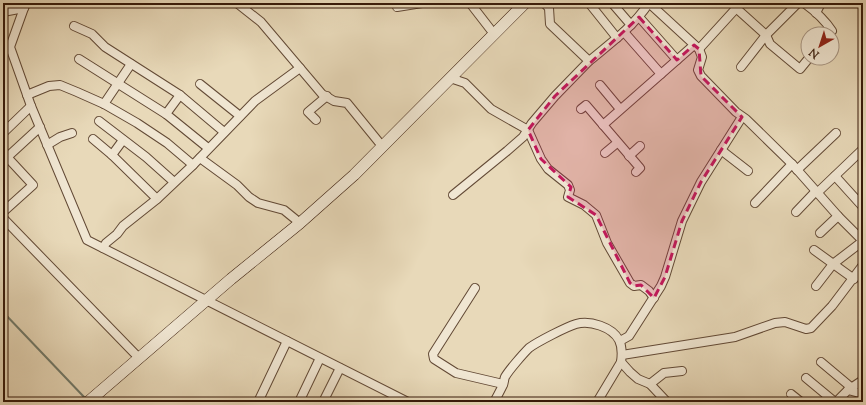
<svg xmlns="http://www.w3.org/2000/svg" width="866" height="405" viewBox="0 0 866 405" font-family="'Sorts Mill Goudy',serif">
<rect width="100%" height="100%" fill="#e8d9b9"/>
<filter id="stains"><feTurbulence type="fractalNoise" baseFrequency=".005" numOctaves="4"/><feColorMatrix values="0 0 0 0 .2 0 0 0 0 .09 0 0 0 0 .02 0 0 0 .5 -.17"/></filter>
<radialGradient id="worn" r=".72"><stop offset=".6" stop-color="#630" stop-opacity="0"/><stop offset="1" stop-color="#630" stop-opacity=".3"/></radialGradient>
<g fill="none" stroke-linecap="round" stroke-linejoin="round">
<polyline stroke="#717a6a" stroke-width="2" points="3,312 85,398"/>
<g stroke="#624935" stroke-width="10">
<g id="street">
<polyline points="237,3 261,22 322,94 334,101 347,103 382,146"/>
<polyline points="470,3 494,34"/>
<polyline points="589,3 617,38"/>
<polyline points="612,3 631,25"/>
<polyline points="649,3 699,49 702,57 698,70 701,76 736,112 746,119 792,164 838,216 863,241 833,264 816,286"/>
<path d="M804 3C815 11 825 20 832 31L829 34"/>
<polyline points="397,7 422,3"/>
<polyline points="24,8 10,47 31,106 87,240 408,402"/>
<polyline points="736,8 766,35 770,44 800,69 809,58"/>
<polyline points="3,12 24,8 26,4"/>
<polyline points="816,13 821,3"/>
<polyline points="639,17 677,60"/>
<polyline points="74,26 92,34 105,47 180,95 224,132"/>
<polyline points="624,32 661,74"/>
<polyline points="699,49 741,3"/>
<polyline points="79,59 166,114 208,148"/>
<path d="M589 61C611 43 633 27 649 3"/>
<polyline points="741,67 766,35 798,3"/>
<polyline points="450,78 465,83 491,109 528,130 541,159 548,169 568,185 570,190 568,197 584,205 596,215 607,243 630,283 634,286 641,285 649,291 654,298"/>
<polyline points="200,84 240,116"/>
<polyline points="600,85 620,109"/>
<polyline points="27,95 49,86 60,85 77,92 104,104 137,123 167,143 193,165"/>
<polyline points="104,104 131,64"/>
<polyline points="581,109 586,105 640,168 636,172"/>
<polyline points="166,114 180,95"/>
<polyline points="316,120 308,112 327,96"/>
<polyline points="99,121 146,157 174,182"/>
<polyline points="603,125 694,45"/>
<polyline points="3,133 31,106"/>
<polyline points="93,139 112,155 157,199"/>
<polyline points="47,145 60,137 72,133"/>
<polyline points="721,150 748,171"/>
<polyline points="605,153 617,143"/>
<polyline points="112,155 123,140"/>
<polyline points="629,156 640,146"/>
<polyline points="200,158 237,185 249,197 258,203 284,210 300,223"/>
<polyline points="3,161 40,127"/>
<polyline points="797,170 836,133"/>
<polyline points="835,176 863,207"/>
<polyline points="817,193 863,149"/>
<polyline points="453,195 507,151 523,137 532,123 555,96 589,61 550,24 549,8 544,3"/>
<polyline points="755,203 792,164"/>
<polyline points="3,212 33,185 7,157"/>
<polyline points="796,212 816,191"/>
<polyline points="3,218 139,358"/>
<polyline points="820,233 838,216"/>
<polyline points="103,248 106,243 117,234 123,226 157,199 193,165 255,101 300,68"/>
<polyline points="814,250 854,279"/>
<polyline points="475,288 433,354 434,359 456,373 503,384"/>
<polyline points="620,341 629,336 661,286 665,277 682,221 701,182 742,117"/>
<polyline points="622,355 735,337 775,323 785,322 806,329 811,328 832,306 863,265"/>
<polyline points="621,362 630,372 638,379 650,384 667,402"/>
<polyline points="821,362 852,388"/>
<polyline points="806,378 835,402"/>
<polyline points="650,384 664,373 682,371"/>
<polyline points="848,390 863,394"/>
<polyline points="791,394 801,402"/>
<polyline points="258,402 287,341"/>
<polyline points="299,402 320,358"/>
<polyline points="323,402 340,368"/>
<path d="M494 402C497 397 500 391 503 385 504 383 504 379 505 377 509 370 523 354 529 348 537 342 566 327 576 324 590 320 612 327 619 340 622 346 622 355 621 362L597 402"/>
<polyline points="836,402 848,390 863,380"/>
</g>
</g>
<g stroke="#361909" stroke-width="12">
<polyline id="secondary" points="88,402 231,279 300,223 354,175 525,3"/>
</g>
<use href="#street" stroke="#f0e6d2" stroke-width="8"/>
<use href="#secondary" stroke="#f0e6d2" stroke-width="11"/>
</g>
<path fill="#c2185b" fill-opacity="0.2" stroke="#c2185b" stroke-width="3" stroke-dasharray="8 5" stroke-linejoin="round" d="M639 17 677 60 694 45 699 49 701 76 742 117 701 182 682 221 665 277 654 298 641 285 634 286 630 283 596 215 568 197 571 187 541 159 528 130 555 96Z"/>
<rect width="866" height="405" fill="none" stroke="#e8d9b9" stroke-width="16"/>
<rect x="4" y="4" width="858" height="397" fill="none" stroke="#361909" stroke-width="2"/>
<rect x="8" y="8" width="850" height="389" fill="none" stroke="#361909"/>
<g transform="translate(820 46) rotate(219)"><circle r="19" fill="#f0e6d2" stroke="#a69482"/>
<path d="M0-3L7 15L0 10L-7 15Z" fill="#8f2418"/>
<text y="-6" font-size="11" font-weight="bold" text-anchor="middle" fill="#361909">N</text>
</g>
<rect width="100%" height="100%" filter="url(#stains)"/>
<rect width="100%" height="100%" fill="url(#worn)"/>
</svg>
